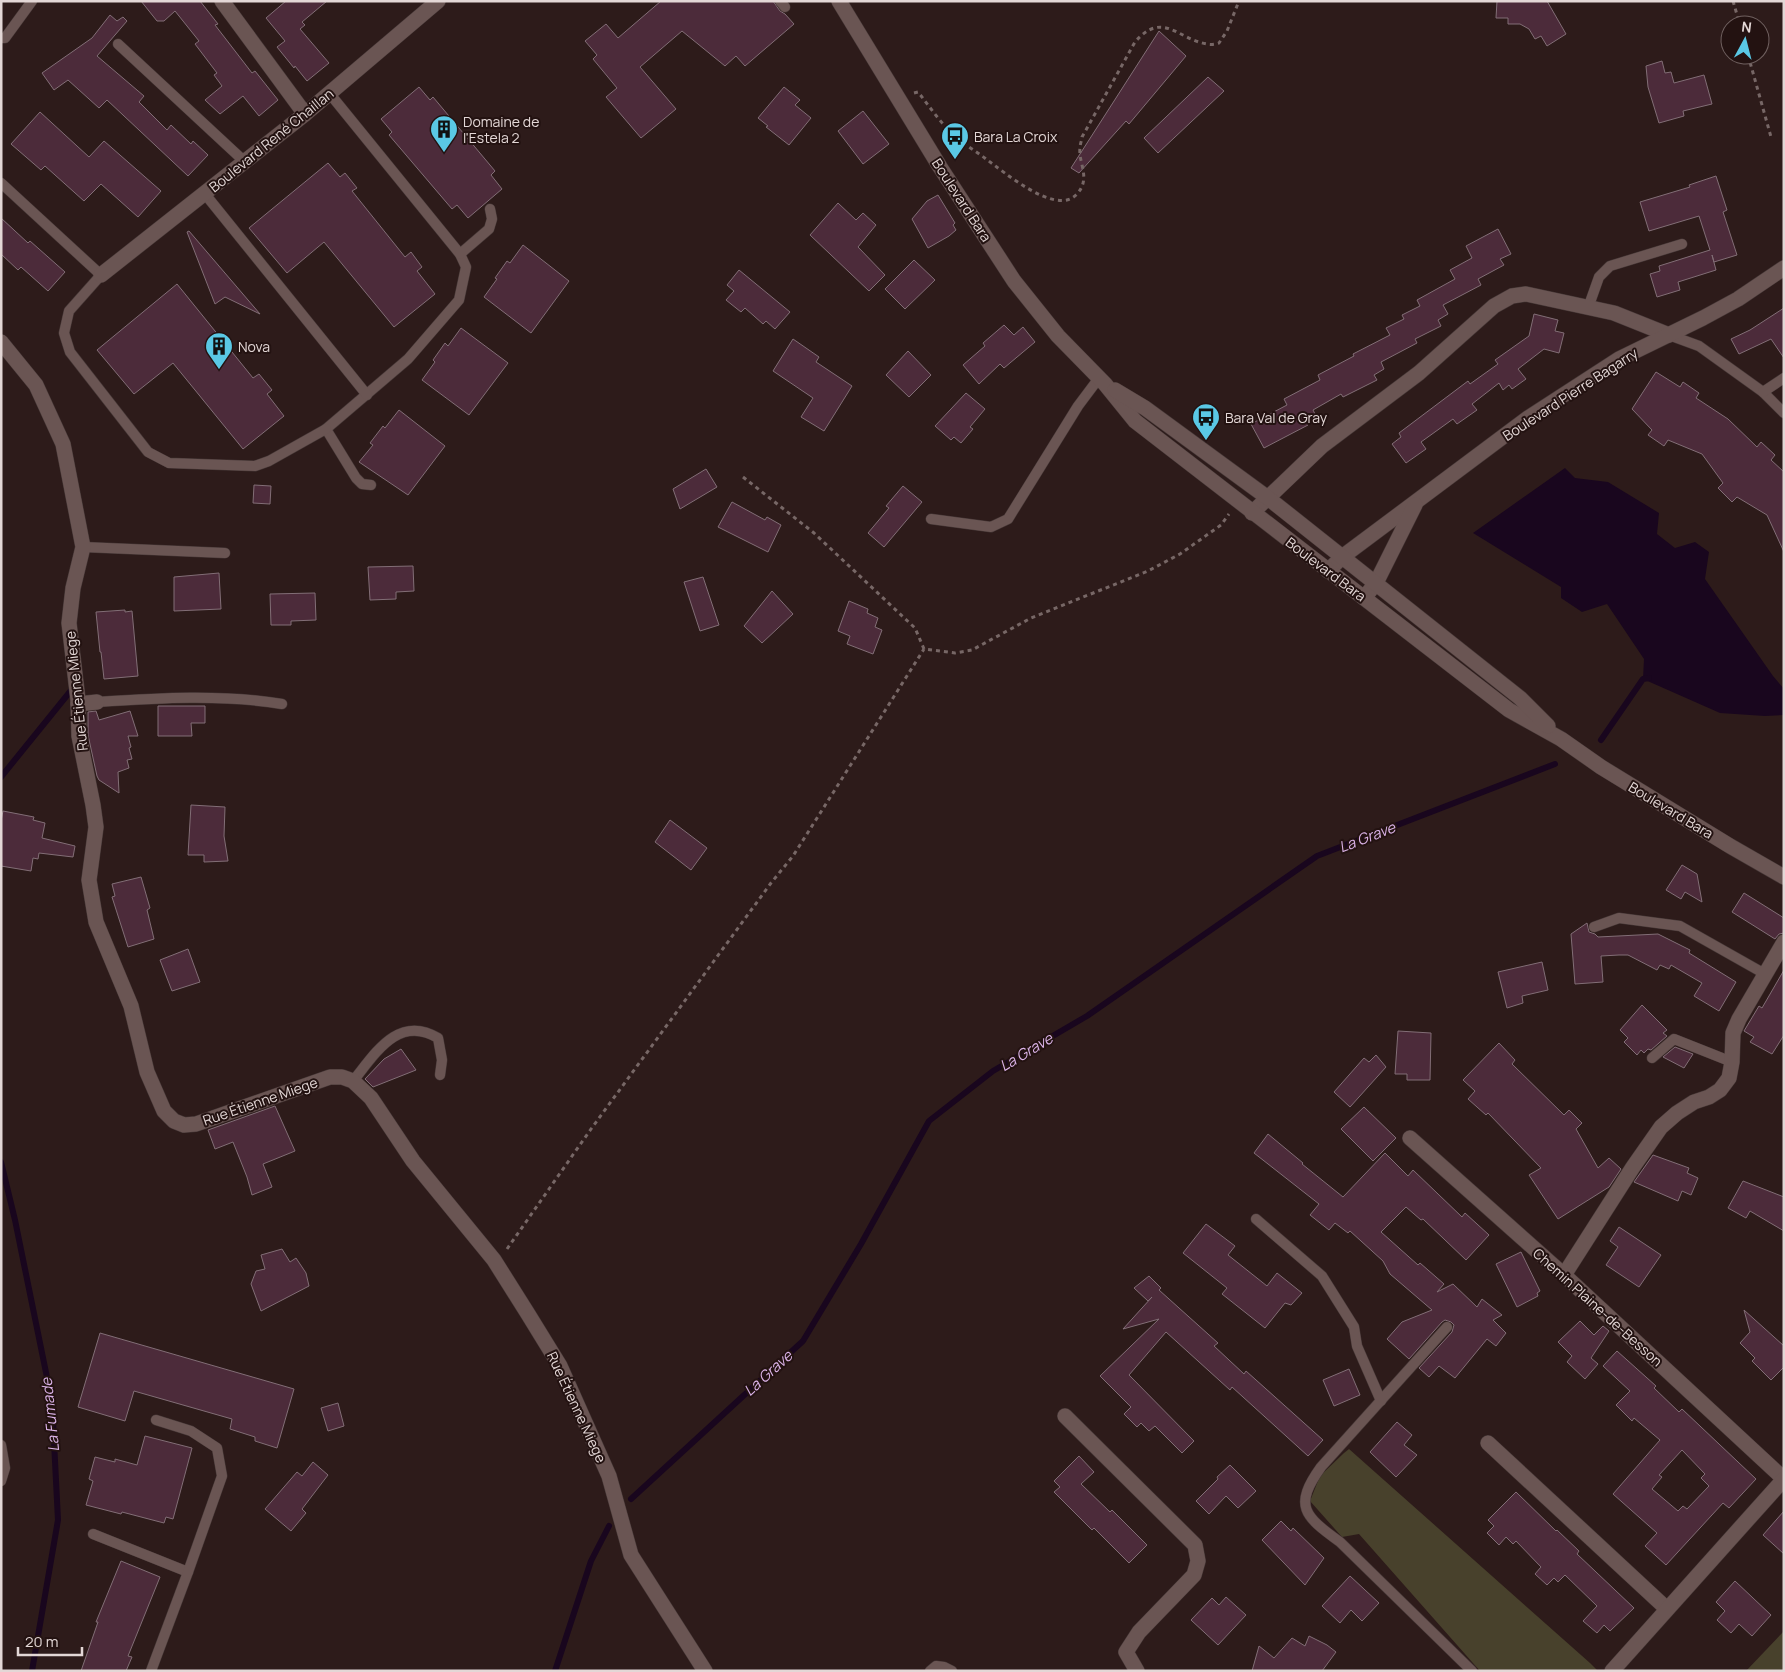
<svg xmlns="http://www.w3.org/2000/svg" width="1785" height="1672" viewBox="0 0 1785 1672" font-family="Manrope,sans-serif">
<rect width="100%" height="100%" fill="#2d1b1a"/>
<g fill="#48412c">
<polygon points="1349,1449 1590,1663 1598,1671 1480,1671 1359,1534 1342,1537 1310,1501 1320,1476 1344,1453"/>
<polygon points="1784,1631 1784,1671 1746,1671"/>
</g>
<polygon fill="#19061e" points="1565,468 1575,478 1608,482 1659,513 1657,534 1675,548 1695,542 1709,552 1705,579 1773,676 1784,689 1784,715 1765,716 1720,713 1643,679 1644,659 1607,604 1582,612 1561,598 1561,587 1473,533"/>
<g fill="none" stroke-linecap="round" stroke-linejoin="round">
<g stroke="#19061e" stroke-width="6">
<polyline points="1601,740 1643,679 1649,678"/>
<polyline points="1,777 73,688"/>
<polyline points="1,1162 15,1220 52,1402 58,1520 32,1671"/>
<polyline points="631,1499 803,1341 861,1244 929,1121 993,1071 1087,1016 1317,856 1555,764"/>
<polyline points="555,1671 591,1561 609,1526"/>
</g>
</g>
<g fill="#4c2b3a" stroke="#826e76" fill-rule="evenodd">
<polygon points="141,1 200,1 218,24 215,25 252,73 255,71 278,100 259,116 243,96 220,114 205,100 222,86 214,75 217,73 195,44 199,41 175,11 164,21 157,21"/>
<polygon points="286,1 327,1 302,22 305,25 300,29 329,63 307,81 295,66 294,68 277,47 285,41 266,18"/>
<polygon points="661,1 773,1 780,11 785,14 794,24 745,66 736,56 725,66 682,31 640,67 676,109 641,138 606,97 617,88 593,59 597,55 585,41 606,24 618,38"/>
<polygon points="1497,1 1547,1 1566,34 1547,46 1541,36 1535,39 1529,29 1520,24 1508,24 1508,18 1496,18"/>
<polygon points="110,15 117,21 123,17 127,21 97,56 144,96 139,102 167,130 171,125 191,144 193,141 208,155 188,176 107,100 99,108 68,80 54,90 42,73 92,38"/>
<polygon points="1159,31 1186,56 1129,124 1126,121 1079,173 1071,168"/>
<polygon points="1662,61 1665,73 1671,72 1674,83 1704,75 1712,104 1683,111 1684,116 1659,123 1648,87 1646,66"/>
<polygon points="1208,77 1224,91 1158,153 1144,138"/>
<polygon points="419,87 430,100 433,97 495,171 491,175 502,189 468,218 457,205 452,209 389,135 392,132 381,119"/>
<polygon points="784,87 800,100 795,105 811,118 789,145 766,127 768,126 758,118"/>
<polygon points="863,111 889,144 863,164 838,131"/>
<polygon points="40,112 89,157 104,141 161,191 138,217 101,184 84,201 45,166 41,170 11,144"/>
<polygon points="328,163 340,177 345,173 357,188 352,191 405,257 411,252 422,267 417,271 435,294 394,327 324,242 287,273 249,228"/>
<polygon points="1716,176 1727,210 1723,212 1737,255 1714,262 1712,255 1716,270 1678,282 1680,290 1657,297 1650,274 1660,271 1659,266 1710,250 1699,216 1649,231 1640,202 1690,187 1689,185"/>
<polygon points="938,195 955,223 953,225 956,230 949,236 928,248 912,219 927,201"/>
<polygon points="838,203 856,220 863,213 876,225 858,247 885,275 869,291 810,235"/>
<polygon points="1,218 28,243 30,241 65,272 48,291 21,267 18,270 1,254"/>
<polygon points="1498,229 1511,254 1500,259 1504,265 1478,279 1481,285 1443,305 1448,314 1438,320 1441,326 1415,339 1417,343 1381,362 1384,369 1374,375 1377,380 1343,397 1341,394 1313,410 1315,414 1305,419 1308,425 1264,448 1251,424 1287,405 1284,399 1320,380 1318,375 1354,356 1353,354 1390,335 1386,328 1404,319 1402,315 1420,306 1417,300 1455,279 1450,270 1472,258 1466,246"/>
<polygon points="189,231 260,314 225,297 215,304 187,232"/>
<polygon points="523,245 569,281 531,333 484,297 497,279 495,278 507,261 510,263"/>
<polygon points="914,260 935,280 905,309 885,289"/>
<polygon points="739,270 790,312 775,329 766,321 763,324 745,308 741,312 726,300 734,291 727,285"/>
<polygon points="177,284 253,378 259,374 272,390 267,394 284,416 243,449 173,363 134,394 97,350"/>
<polygon points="1784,308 1784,358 1771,339 1739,354 1731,339 1750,330"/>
<polygon points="1534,314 1558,320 1555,331 1564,333 1559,353 1544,349 1518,369 1526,379 1512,389 1509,385 1503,390 1499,383 1472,404 1477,410 1457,424 1453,419 1421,442 1426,449 1406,463 1392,444 1401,437 1399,433 1468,381 1470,384 1498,364 1495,360 1529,336"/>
<polygon points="1004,325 1014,335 1023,327 1035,342 1004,368 1000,364 979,384 963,365 985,346 983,343"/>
<polygon points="461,328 508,363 469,415 422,380 435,362 433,360 445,343 448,346"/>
<polygon points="793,339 819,357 816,362 852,386 824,431 801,417 813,398 773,371"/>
<polygon points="908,351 931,375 909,397 886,375"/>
<polygon points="1656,372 1680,387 1683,382 1699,393 1696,398 1728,419 1757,447 1761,442 1775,455 1771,460 1784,472 1784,552 1767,515 1737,497 1732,502 1718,488 1723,483 1702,454 1668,440 1664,446 1648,435 1652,430 1632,409"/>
<polygon points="966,393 985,409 970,427 973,429 961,443 954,437 951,440 935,426"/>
<polygon points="399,410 445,446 408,495 359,462 373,445 370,443 383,426 385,428"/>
<polygon points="706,469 717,487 680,509 673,489"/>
<polygon points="254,485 271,486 270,504 253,503"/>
<polygon points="903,486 922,502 884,547 868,533 889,508 886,506"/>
<polygon points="732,502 765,520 767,517 781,525 768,552 718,527"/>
<polygon points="413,566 414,591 396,592 396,599 370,600 368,567"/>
<polygon points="219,573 221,609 174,611 174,577"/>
<polygon points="703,577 719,625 700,631 684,582"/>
<polygon points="772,591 793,614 762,643 744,626"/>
<polygon points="315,593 316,620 291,621 291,625 271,625 270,594"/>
<polygon points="849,601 868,609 867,613 878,618 875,627 882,630 873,654 847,644 850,636 838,631"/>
<polygon points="125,610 125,612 132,611 138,676 104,679 101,652 100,652 96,612"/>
<polygon points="158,706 205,706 205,723 191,723 192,736 158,736"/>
<polygon points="96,711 99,720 130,711 138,736 128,736 131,747 129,748 132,759 127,760 129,768 118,772 119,793 99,780 97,776 88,735 88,712"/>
<polygon points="191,805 225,807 224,836 228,861 204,862 204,855 188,855"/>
<polygon points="3,811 34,817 33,820 45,823 42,838 75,846 73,857 39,853 38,859 33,858 31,871 1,866 1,821"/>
<polygon points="670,820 707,848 691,870 655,842"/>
<polygon points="1682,865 1697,874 1702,902 1685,892 1681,899 1666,890"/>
<polygon points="141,877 150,908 147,910 154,939 128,947 112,897 115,896 112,884"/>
<polygon points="1744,893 1784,918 1784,933 1779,934 1775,939 1732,912"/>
<polygon points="1587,923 1589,932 1595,934 1598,937 1658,934 1690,950 1689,953 1736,982 1719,1011 1694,996 1702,983 1671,965 1669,969 1660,965 1657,970 1628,955 1619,955 1601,956 1603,982 1575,984 1571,934"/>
<polygon points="188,949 200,982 172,991 160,960"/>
<polygon points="1542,962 1548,990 1522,996 1523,1003 1507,1008 1498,972"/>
<polygon points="1784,970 1784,1035 1772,1054 1750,1042 1754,1037 1744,1031 1759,1006 1762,1008"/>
<polygon points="1642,1005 1667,1030 1663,1033 1667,1036 1651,1050 1648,1049 1644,1053 1641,1050 1637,1055 1624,1042 1628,1038 1620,1030"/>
<polygon points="1398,1031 1431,1033 1430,1080 1407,1080 1407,1074 1395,1074"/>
<polygon points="1499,1043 1515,1060 1512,1064 1564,1115 1569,1110 1582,1123 1576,1129 1598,1168 1609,1158 1621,1169 1609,1187 1558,1219 1529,1175 1541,1168 1488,1113 1486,1115 1468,1099 1475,1091 1463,1080"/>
<polygon points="1675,1047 1693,1054 1684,1068 1663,1057"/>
<polygon points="401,1049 416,1070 373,1087 365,1079 384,1059"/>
<polygon points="1376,1055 1386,1067 1350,1107 1334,1092 1364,1058 1369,1062"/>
<polygon points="275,1106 295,1151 263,1164 272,1187 252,1195 247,1177 233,1142 215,1149 208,1130"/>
<polygon points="1364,1107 1396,1138 1373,1161 1341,1129"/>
<polygon points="1268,1134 1303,1163 1302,1164 1343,1197 1385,1153 1408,1176 1413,1170 1462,1217 1465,1213 1489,1235 1466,1260 1423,1219 1421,1220 1406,1207 1381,1232 1418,1265 1420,1263 1444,1284 1437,1292 1453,1284 1477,1307 1482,1299 1502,1315 1493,1320 1506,1333 1496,1346 1487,1339 1455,1378 1439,1366 1429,1377 1419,1368 1452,1332 1454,1325 1451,1322 1445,1320 1442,1322 1409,1359 1387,1339 1402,1322 1432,1310 1390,1274 1383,1261 1350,1231 1348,1233 1335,1223 1329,1230 1310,1215 1319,1204 1254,1153"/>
<polygon points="1653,1155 1689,1168 1687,1173 1698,1178 1691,1195 1682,1191 1678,1201 1634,1182"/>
<polygon points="1743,1181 1784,1197 1784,1231 1750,1211 1746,1218 1728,1208"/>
<polygon points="1206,1224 1235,1246 1228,1255 1267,1286 1277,1273 1302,1293 1291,1305 1285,1303 1265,1328 1222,1294 1227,1288 1183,1253"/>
<polygon points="1619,1227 1661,1255 1639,1287 1606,1265 1618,1247 1610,1241"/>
<polygon points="282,1249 290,1262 296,1258 306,1273 309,1286 261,1311 251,1284 256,1271 265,1269 261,1255"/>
<polygon points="1521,1252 1540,1291 1537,1293 1538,1296 1517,1307 1496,1264"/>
<polygon points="1149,1276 1161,1288 1159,1290 1218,1343 1214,1346 1244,1374 1246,1371 1323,1440 1308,1456 1232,1387 1230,1390 1166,1332 1129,1375 1194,1441 1182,1453 1155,1426 1149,1431 1141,1423 1137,1427 1124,1414 1131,1407 1100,1376 1159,1319 1123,1329 1152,1297 1148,1301 1134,1288"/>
<polygon points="1744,1310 1784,1346 1784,1367 1771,1380 1752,1361 1755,1358 1740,1343 1750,1332"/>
<polygon points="1580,1321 1594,1335 1603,1326 1609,1331 1591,1358 1598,1364 1585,1379 1567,1362 1572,1356 1558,1342"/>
<polygon points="100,1333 294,1389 277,1448 255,1441 255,1437 230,1429 232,1419 134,1391 125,1421 78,1407"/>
<path d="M1617 1351 1656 1386 1654 1388 1679 1412 1682 1409 1756 1479 1729 1508 1723 1503 1666 1565 1645 1546 1657 1533 1613 1494 1660 1440 1634 1418 1632 1421 1616 1405 1630 1391 1603 1366ZM1682 1450 1705 1474 1701 1478 1709 1486 1687 1509 1683 1506 1678 1511 1652 1489 1662 1477 1659 1475Z"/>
<polygon points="1349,1369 1360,1395 1334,1406 1323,1380"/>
<polygon points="338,1403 344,1426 328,1431 321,1408"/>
<polygon points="1397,1422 1412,1435 1404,1445 1417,1455 1396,1477 1370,1452"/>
<polygon points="145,1436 192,1448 173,1519 166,1517 164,1523 122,1512 121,1514 86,1505 93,1481 89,1479 95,1457 115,1462 115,1459 137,1465"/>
<polygon points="1079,1456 1094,1472 1081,1484 1110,1512 1112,1510 1147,1545 1129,1563 1094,1528 1092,1530 1054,1492 1060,1487 1054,1481"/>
<polygon points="313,1462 328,1475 302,1509 306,1513 291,1531 265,1509 297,1472 302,1476"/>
<polygon points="1230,1465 1256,1491 1238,1508 1226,1496 1209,1514 1196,1501 1218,1479 1217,1477"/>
<polygon points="1516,1492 1556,1531 1557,1530 1579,1551 1577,1554 1634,1608 1610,1631 1604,1625 1597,1633 1583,1621 1597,1606 1565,1575 1558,1582 1554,1578 1547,1585 1535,1574 1541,1567 1516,1541 1513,1544 1506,1537 1499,1545 1487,1533 1494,1526 1488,1520"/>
<polygon points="1784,1511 1784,1554 1763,1535"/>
<polygon points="1281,1521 1291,1531 1293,1528 1324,1558 1305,1585 1262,1540"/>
<polygon points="121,1561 160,1577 128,1656 132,1657 126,1671 81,1671 98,1622 96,1622"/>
<polygon points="1350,1576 1379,1603 1362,1621 1351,1610 1340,1623 1322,1606"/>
<polygon points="1735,1581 1771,1615 1752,1636 1739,1624 1731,1633 1717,1620 1725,1611 1716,1602"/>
<polygon points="1226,1597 1246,1615 1218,1645 1191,1620 1212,1598 1219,1605"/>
<polygon points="1309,1636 1327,1645 1336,1652 1322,1671 1252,1671 1259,1646 1274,1658 1292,1638 1305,1646"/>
</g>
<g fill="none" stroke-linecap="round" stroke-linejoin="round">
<g stroke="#463837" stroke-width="11">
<g id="service">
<polyline points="780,1 785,7"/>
<polyline points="1,38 5,38 32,1"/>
<polyline points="118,44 245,162"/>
<polyline points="330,94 460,254 466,267 459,300 408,359 326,429 356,478 362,484 371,485"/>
<polyline points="1,183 101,275 69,311 64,333 70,352 148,452 169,463 255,466 269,461 326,429"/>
<polyline points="205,194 367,395"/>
<polyline points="460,254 489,229 492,219 490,209"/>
<polyline points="1588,308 1599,277 1610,266 1682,244"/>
<polyline points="1669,335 1699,346 1763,392 1784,413"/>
<polyline points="1763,392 1784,378"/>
<polyline points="931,519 991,527 1008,519 1078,406 1099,378"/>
<polyline points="83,547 225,553"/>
<path d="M97 702C159 698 221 694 282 704"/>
<polyline points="1594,927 1619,918 1680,926 1765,974"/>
<polyline points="1652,1058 1674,1039 1732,1062"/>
<path d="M353 1081C375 1054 398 1014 438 1038L442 1060 440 1075"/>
<polyline points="1256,1219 1322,1276 1354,1327 1357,1346 1381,1401"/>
<path d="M1447 1327 1321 1467C1293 1506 1304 1516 1340 1542L1472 1671"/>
<polyline points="1,1445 5,1468 1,1481"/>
<polyline points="93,1534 188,1572"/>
<polyline points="151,1671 188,1572 222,1476 217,1448 191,1431 156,1420"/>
<polyline points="930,1671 936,1666 944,1667 952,1671"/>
</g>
</g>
<g stroke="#463837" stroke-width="16">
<g id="minor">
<polyline points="222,1 305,114"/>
<polyline points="101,275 305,114 438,1"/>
<polyline points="1,342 36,385 63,444 83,547 73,588 69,623 78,700 79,736 93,805 96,827 89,880 96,922 131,1006 147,1072 164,1111 174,1121 184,1125 196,1124 330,1077 342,1077 353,1081 371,1098 413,1161 494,1260 528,1314 560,1366 609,1476 631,1555 705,1671"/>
<polyline points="1252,513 1322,446 1419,373 1494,306 1512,296 1526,294 1614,313 1669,335"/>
<polyline points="1328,571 1342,557 1528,418 1619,359 1703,318 1738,299 1784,268"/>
<polyline points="1364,598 1376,583 1415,505"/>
<polyline points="78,704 97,702"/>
<polyline points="1410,1138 1564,1275 1784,1479"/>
<polyline points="1564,1275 1633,1167 1661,1127 1677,1113 1694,1102 1709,1097 1720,1090 1729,1078 1732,1062 1733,1033 1739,1019 1784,942"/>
<polyline points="1065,1416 1195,1545 1198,1561 1194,1575 1139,1632 1126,1652 1137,1671"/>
<polyline points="1488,1443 1667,1609"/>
<polyline points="1612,1671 1784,1479"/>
</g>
</g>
<g stroke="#463837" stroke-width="16">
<g id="tertiary">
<polyline points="839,1 940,167 1014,281 1058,336 1105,384 1135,421 1509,710 1561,739 1601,767 1730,846 1784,877"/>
<polyline points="1115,390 1145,408 1268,498 1520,698 1548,726"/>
</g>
</g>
<g stroke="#776766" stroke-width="3" stroke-dasharray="4 4" stroke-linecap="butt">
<polyline points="1733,1 1740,25"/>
<polyline points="1748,55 1771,137"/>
<path d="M914 93 918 92C930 107 941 124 955 136 964 145 976 151 986 159 1003 171 1055 216 1076 195 1092 179 1078 163 1080 148 1080 144 1082 140 1082 137L1135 42C1163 10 1177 39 1207 44 1211 45 1216 44 1219 43L1227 31 1239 1"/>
<polyline points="743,477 814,533 915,628 924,649 955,653 972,650 1031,618 1148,571 1180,554 1221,525 1229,514"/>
<polyline points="507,1249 591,1129 771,883 793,856 924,649"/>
</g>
<use href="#service" stroke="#6a5553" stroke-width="10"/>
<use href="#minor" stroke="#6a5553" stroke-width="15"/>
<use href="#tertiary" stroke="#6a5553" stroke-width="15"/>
</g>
<defs>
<g id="building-pin" transform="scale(1.4375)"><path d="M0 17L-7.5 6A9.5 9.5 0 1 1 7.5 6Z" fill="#5ac8e5" stroke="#231211"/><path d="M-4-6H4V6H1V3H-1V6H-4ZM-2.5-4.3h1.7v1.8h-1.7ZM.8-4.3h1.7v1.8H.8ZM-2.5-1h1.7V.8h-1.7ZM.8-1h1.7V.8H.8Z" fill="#111"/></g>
<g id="bus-pin" transform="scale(1.4375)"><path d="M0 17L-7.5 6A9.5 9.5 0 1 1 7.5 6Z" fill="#5ac8e5" stroke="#231211"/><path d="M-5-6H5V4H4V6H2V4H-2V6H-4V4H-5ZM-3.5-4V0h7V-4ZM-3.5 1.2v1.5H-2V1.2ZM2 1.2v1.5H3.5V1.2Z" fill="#111"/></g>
</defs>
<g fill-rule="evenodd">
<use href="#building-pin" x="444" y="129"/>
<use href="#bus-pin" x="955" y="136"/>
<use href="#building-pin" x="219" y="346"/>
<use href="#bus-pin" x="1206" y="417"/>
</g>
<g text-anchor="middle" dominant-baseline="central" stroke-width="4" stroke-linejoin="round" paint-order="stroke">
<g font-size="14" fill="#e3d7d6" stroke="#231211" text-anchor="start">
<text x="463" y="121">Domaine de<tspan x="463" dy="16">l'Estela 2</tspan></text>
<text x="974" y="136">Bara La Croix</text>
<text x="238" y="346">Nova</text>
<text x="1225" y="417">Bara Val de Gray</text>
</g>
<g font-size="14" fill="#e3d7d6" stroke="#231211">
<text transform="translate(271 140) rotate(-39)">Boulevard René Chaillan</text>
<text transform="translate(962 200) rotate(57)">Boulevard Bara</text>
<text transform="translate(1570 394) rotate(-33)">Boulevard Pierre Bagarry</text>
<text transform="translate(1326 569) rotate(37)">Boulevard Bara</text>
<text transform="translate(76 691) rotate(-96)">Rue Étienne Miege</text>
<text transform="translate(1671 810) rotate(31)">Boulevard Bara</text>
<text transform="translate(260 1101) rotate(-19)">Rue Étienne Miege</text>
<text transform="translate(1598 1307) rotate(42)">Chemin Plaine-de-Besson</text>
<text transform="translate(577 1407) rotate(65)">Rue Étienne Miege</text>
</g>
<g font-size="15" font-style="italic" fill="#dbb3e8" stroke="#231211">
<text transform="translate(1367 837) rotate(-21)">La Grave</text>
<text transform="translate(1026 1052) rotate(-31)">La Grave</text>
<text transform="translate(768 1373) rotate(-42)">La Grave</text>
<text transform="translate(50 1415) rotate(-96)">La Fumade</text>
</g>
</g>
<rect width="1785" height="1672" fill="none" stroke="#e3d7d6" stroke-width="5"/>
<g transform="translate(1745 40) rotate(7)"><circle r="24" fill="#231211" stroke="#706160"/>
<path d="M0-4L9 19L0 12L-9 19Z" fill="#5ac8e5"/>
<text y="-8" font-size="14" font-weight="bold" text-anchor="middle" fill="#e3d7d6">N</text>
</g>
<path d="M18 1647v8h64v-8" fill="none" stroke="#e3d7d6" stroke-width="2.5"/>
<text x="25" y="1647" font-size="15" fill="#e3d7d6" stroke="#231211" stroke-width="4" paint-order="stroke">20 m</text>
</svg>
